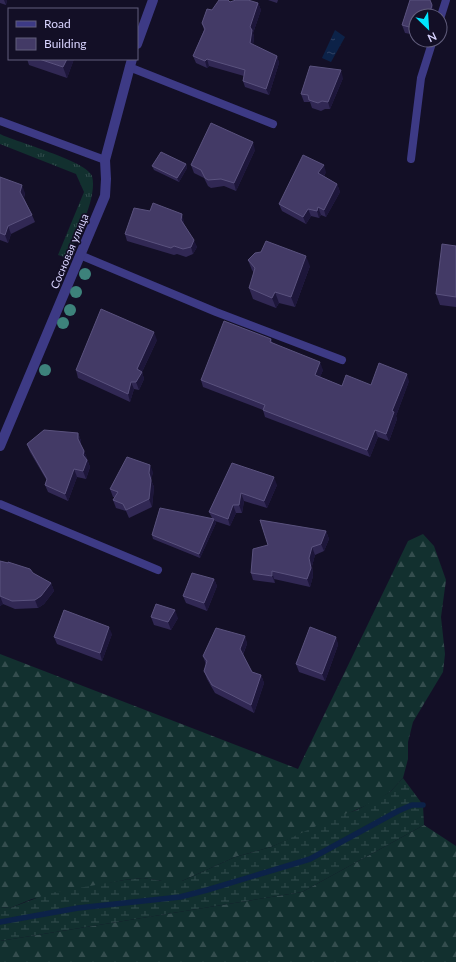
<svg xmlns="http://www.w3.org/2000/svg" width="456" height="962" viewBox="0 0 456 962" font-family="Lato,sans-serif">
<defs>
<pattern id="grass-tufts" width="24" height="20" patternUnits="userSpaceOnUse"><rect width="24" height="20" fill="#12302f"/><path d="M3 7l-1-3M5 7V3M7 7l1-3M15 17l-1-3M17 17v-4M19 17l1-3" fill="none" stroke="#344d4e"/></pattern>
<pattern id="forest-firs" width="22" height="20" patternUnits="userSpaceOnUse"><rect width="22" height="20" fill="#12302f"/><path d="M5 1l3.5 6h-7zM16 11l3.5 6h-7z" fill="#344d4e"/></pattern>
<pattern id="wetland-marsh" width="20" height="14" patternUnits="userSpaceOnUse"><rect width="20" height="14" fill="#12302f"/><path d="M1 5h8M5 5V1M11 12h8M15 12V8" fill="none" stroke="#344d4e"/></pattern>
<pattern id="water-ripples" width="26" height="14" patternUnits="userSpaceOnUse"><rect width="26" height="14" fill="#0c2248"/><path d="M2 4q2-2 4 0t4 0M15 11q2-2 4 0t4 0" fill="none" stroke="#2f4163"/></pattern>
</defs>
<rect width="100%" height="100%" fill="#130f26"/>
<path fill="url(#grass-tufts)" d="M0 134C16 142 87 161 92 176 98 197 76 238 68 258L58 255 84 192 76 174 0 144Z"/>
<g fill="url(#forest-firs)">
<polygon points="423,534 434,546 446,580 441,617 445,654 443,672 413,722 408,742 408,759 403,778 390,792 374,802 271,847 235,857 182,881 162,881 143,878 124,880 32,899 10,908 0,907 0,654 298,769 408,541"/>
<polygon points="424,825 456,846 456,962 0,962 0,941 302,892"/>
</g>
<polygon fill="url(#wetland-marsh)" points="403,778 423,805 424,825 302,892 0,941 0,907 10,908 50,893 124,880 143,878 162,881 182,881 235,857 271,847 338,816 357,810 390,792"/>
<polygon fill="url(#water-ripples)" points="335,30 345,37 331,62 322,58"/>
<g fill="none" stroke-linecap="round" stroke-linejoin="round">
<polyline stroke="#0c2248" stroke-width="5.5" points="0,922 78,908 180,897 207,890 310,859 398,811 412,805 423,805"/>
<g stroke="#3d3a85" stroke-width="8">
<polyline points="440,19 446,0"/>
<polyline points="129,67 273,124"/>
<polyline points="0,121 105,160"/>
<polyline points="411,159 421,78 433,40"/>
<polyline points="80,255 216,312 342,360"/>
<polyline points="0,504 158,570"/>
</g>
<g stroke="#3d3a85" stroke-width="10">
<polyline points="137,44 153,0"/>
<polyline points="0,446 105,196 106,179 105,160 132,59"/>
</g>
</g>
<g fill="#3d827b">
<circle cx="85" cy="274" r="6"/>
<circle cx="76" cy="292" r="6"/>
<circle cx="70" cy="310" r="6"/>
<circle cx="63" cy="323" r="6"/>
<circle cx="45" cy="370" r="6"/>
</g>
<g fill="#312854">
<polygon points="0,0 7,0 6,5 0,3"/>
<polygon points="268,0 278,0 277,3"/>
<polygon points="410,0 430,0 435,13 434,16 416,16 416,35 405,33 402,25"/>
<polygon points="230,2 258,3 261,10 253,33 254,37 253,45 277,56 279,63 269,95 245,87 243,81 244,76 209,66 207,68 196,63 193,56 204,30 202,23"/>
<polygon points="27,59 74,59 67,78 29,65"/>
<polygon points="343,78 330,109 325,109 321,111 312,108 310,102 304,102 301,94"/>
<polygon points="255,150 236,191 224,186 211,188 208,186 204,178 194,173 191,165"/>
<polygon points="186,164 187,168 179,182 154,170 152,166"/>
<polygon points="326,172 324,176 337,184 340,192 326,217 321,215 319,218 311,216 306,224 282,211 279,204"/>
<polygon points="0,177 25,193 24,198 32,215 35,222 11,234 8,243 0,240"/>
<polygon points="184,221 184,224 197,247 193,254 186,257 177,254 174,255 127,241 125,234"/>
<polygon points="456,246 456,307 440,305 436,294"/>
<polygon points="248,260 310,266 295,307 279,303 276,308 253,299 249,288 254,273 252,270"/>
<polygon points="271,339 272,342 323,370 320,377 342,386 371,385 409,381 396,416 397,419 389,441 378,437 370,457 265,417 263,410 203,387 201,380"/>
<polygon points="157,340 142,372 144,379 139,390 134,389 130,402 78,378 76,370"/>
<polygon points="78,433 81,441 81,445 84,451 90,467 86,479 77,477 68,501 48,492 45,485 47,481 30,452 27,444"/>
<polygon points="232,463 277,485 267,508 244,501 242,513 236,513 230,526 215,521 216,523 200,558 153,539 152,535 212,518 209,512"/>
<polygon points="153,472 151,480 154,487 152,507 129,518 126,511 116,508 113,500 115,497 113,497 110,489"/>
<polygon points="326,531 329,539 324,551 315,555 312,566 313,576 310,587 274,579 275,583 253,580 251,573"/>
<polygon points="0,561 33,573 51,583 54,591 44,604 38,608 15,609 3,604 0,606"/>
<polygon points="214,579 217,586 207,611 186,603 183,596"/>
<polygon points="151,617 178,618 171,630 154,625"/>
<polygon points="112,634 102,661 57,644 54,637"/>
<polygon points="245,636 247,644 243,655 252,672 261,675 264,683 254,713 215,693 207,679 204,671 206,665 203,656"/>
<polygon points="336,637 338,645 325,681 299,672 296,664"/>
</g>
<g fill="#1d163a">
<polygon points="4,0 7,0 6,5"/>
<polygon points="258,3 261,10 253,33 254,37 252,50 250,43 250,27"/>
<polygon points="432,5 435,13 434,16 429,16"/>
<polygon points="277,56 279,63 269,95 266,89"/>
<polygon points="67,59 74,59 67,78 63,67"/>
<polygon points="207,59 209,66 207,68 205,61"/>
<polygon points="341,70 343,78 330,109 328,102"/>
<polygon points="253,142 255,150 236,191 234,183"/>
<polygon points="186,164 187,168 179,182 177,178"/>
<polygon points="324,165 326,172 321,180 318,173"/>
<polygon points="337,184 340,192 326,217 324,210"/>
<polygon points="22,185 25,193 23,200 20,192"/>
<polygon points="318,207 321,215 319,218 317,211"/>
<polygon points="308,209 311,216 306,224 303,217"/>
<polygon points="182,214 184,221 184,227 181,220"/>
<polygon points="8,226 11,234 8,243 5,235"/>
<polygon points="194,240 197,247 193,254 191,247"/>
<polygon points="306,256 310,266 295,307 291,297"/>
<polygon points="275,292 279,303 276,308 272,298"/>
<polygon points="154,332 157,340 142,372 144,379 139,390 136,382 137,369"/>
<polygon points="320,362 323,370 318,382 315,375"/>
<polygon points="407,374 409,381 396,416 397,419 389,441 386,434 392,411"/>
<polygon points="131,382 134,389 130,402 128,394"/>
<polygon points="375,430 378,437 370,457 367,450"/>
<polygon points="78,433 81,441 81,447 78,439"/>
<polygon points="84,451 87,458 86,462 83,455"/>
<polygon points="87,460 90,467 86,479 83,471"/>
<polygon points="150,465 153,472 151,480 154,487 152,507 149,499 149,473"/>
<polygon points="74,469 77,477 68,501 65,494"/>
<polygon points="274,477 277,485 267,508 264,501"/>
<polygon points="241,493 244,501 242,513 239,505"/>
<polygon points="233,505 236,513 230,526 228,519"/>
<polygon points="214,519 216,523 200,558 199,554"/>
<polygon points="326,531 329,539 324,551 321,544"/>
<polygon points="312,547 315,555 312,566 313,576 310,587 307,579 309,558"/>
<polygon points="272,571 275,583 272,576"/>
<polygon points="214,579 217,586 207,611 204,603"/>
<polygon points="51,583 54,591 44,604 38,608 35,600"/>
<polygon points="0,596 3,604 0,606"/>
<polygon points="175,610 178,618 171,630 168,622"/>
<polygon points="109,627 112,634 102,661 100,653"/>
<polygon points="245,636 247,644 242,656 240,649"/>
<polygon points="336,637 338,645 325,681 322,674"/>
<polygon points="261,675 264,683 254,713 251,705"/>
</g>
<g fill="#433a66" stroke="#5a527e">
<polygon points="219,0 228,0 230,2 236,0 248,0 258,3 250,27 252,30 250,43 277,56 266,89 243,81 245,70 207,59 205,61 193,56 205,29 202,23 207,9 212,10"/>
<polygon points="410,0 430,0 432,5 429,16 416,16 416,29 402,25"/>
<polygon points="39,59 67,59 63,67"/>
<polygon points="310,66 341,70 328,102 322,101 318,103 309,100 308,95 301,94"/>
<polygon points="211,123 253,142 234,183 221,179 208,180 205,178 201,170 191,165"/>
<polygon points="161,152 186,164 177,178 152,166"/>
<polygon points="303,155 324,165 318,173 337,184 324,210 318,207 317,211 308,209 303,217 279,204"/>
<polygon points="0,177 22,185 20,192 32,215 8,226 5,235 0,233"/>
<polygon points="153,203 182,214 181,220 194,240 191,247 183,249 174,246 171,248 125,234 134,208 150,211"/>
<polygon points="266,241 306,256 291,297 275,292 272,298 249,288 255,268 248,260 255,253 261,252"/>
<polygon points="442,244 456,246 456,297 436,294"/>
<polygon points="101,309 154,332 137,369 142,372 136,382 131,382 128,394 76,370"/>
<polygon points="224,321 271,339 270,342 320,362 315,375 342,386 346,375 371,385 379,363 407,374 392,411 394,412 386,434 375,430 367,450 263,410 265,405 201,380"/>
<polygon points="44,430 78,433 78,439 84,451 83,455 87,460 83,471 74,469 65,494 45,485 47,479 27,444"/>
<polygon points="127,457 150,465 149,473 151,480 149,499 126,510 123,504 113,500 118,492 110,489"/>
<polygon points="232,463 274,477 264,501 241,493 239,505 233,505 228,519 209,512"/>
<polygon points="160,508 214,519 199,554 152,535"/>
<polygon points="260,520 326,531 321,544 312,547 309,558 311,568 307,579 272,571 272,576 251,573 253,549 268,545"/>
<polygon points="0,561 8,563 8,562 30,569 33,573 51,583 41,596 35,600 12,601 0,596"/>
<polygon points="192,573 214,579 204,603 183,596"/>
<polygon points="156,604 175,610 168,622 151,617"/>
<polygon points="64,610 109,627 100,653 54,637"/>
<polygon points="310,627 336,637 322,674 296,664"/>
<polygon points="216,628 245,636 240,649 252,672 261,675 251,705 212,685 204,671 207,661 203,656"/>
</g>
<g text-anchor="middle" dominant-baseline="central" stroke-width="3.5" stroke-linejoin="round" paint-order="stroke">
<g font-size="11" fill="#d9d4ff" stroke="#130f26">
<text transform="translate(69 251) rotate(-67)">Сосновая улица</text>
</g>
</g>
<rect x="8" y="8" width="130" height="52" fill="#130f26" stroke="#625e7d"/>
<rect x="16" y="21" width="20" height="6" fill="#3d3a85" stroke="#625e7d"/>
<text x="44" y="28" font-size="12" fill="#d9d4ff">Road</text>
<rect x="16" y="38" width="20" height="12" fill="#433a66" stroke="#625e7d"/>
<text x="44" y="48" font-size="12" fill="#d9d4ff">Building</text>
<g transform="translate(428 28) rotate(155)"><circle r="19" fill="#130f26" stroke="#625e7d"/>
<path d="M0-3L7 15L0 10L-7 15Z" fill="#00e5ff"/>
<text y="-6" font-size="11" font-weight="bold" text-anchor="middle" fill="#d9d4ff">N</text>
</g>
</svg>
